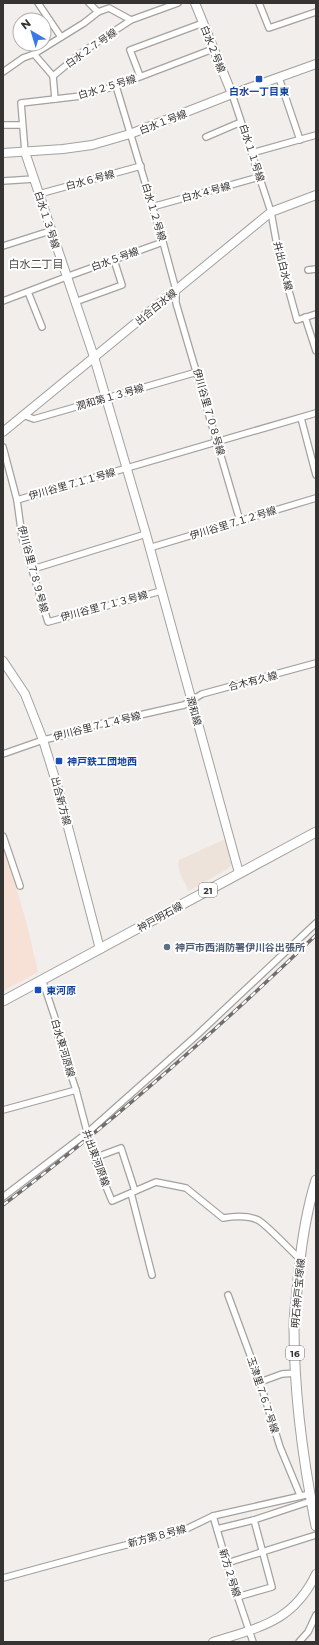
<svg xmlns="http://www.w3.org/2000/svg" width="319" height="1645" viewBox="0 0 319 1645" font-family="Montserrat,'Noto Sans JP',sans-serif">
<rect width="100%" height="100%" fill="#f2eeeb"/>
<polygon fill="#eee3db" points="225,839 232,863 229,868 189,891 181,876 178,865 179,860"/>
<polygon fill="#f7e0d5" points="3,849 13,877 27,925 38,972 3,991"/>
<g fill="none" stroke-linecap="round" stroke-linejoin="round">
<g stroke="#a4a19e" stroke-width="8">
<g id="street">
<polyline points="38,3 61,37"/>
<polyline points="89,3 98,12 109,8 131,20 178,3"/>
<polyline points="259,3 269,28 316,12"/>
<polyline points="3,72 23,58 34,54"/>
<polyline points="53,76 81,53 131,20"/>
<polyline points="140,76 130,50 203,23"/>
<polyline points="279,78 300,140"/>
<polyline points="116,86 163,242 176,290 176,303 240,521"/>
<polyline points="232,94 271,212 278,251 297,320 316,314"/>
<polyline points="55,99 53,76 34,54 84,23 98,12"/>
<polyline points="3,125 22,125"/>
<polyline points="206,137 241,122"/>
<polyline points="25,152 21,103 81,96 116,86 213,49"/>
<polyline points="252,153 316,135"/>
<polyline points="3,181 34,179"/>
<polyline points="39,194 141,166"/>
<polyline points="152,207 259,177"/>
<polyline points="3,246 50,231"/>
<polyline points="308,270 316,269"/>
<polyline points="28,292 42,327"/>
<polyline points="3,301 66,277 163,242"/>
<polyline points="75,302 122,285 114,260"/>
<polyline points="305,317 316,351"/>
<polyline points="23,415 34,419 197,372"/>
<polyline points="301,418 316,475"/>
<polyline points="3,447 17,500 22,537 48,622 161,591"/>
<polyline points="17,500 316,413"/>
<polyline points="149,548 316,498"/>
<polyline points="33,569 146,534"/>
<polyline points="3,754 43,740 83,731 91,726 184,705 202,694 316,663"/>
<polyline points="3,836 20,886"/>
<path d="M76 1090 94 1158 112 1201 156 1182 186 1188 223 1218C235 1216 247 1215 258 1220 267 1225 290 1250 300 1259"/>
<polyline points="3,1110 76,1090 58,1036 56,1021 42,979"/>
<polyline points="94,1158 121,1148 135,1191"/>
<polyline points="131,1193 152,1275"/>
<polyline points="3,1197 87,1133 196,1036 316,923"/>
<polyline points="228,1295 260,1382 280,1447 300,1495"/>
<polyline points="260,1382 282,1374 296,1373"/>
<polyline points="213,1516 231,1577 253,1642"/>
<polyline points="217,1529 254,1520 311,1501"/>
<polyline points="227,1563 316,1535"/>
<polyline points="3,1578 102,1551 182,1531 213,1516 310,1494"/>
<polyline points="237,1597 272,1587 254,1520"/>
<polyline points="299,1642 308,1632 316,1615"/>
</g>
</g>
<g stroke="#a4a19e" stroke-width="10">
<g id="secondary">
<polyline points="195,3 232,94"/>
<polyline points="25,152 94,357 146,534 239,873"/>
<polyline points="3,153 63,149 92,145 130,134 232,94 316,64"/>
<polyline points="3,432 271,212 316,195"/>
<polyline points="3,661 25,694 43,740 57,785 100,949"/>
<path d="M213 1642C260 1627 293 1622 316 1574"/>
</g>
</g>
<g stroke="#a4a19e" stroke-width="11">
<g id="primary">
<polyline points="3,1001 316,832"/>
<path d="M316 1180C306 1212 301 1246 298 1279 297 1295 294 1311 294 1327 294 1395 303 1461 316 1526"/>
</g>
</g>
<use href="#street" stroke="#fff" stroke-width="5.5"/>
<use href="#secondary" stroke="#fff" stroke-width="8"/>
<use href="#primary" stroke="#fff" stroke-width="9"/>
<g stroke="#716e6d" stroke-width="3.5">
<path id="rail" d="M3 1205C113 1122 217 1030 316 935"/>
</g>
<use href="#rail" stroke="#fff" stroke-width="2" stroke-dasharray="6" stroke-linecap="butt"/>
</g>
<g fill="#1a4fb4" stroke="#fff" stroke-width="1.5">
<rect x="255" y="75" width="8" height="8" rx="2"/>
<rect x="55" y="757" width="8" height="8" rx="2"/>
<rect x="34" y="986" width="8" height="8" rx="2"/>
</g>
<circle fill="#5c6f8a" stroke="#fff" stroke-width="1.5" cx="167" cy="947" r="4"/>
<g text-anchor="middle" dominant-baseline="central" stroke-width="4" stroke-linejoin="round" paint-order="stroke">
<g fill="#fff" stroke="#727170" stroke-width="1">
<rect x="199" y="883" width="18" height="14" rx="3"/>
<rect x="286" y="1346" width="18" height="14" rx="3"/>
</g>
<g font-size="9" font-weight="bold" fill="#363433">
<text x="208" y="890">21</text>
<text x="295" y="1353">16</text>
</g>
<g font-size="10" fill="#363433" stroke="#fff">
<text transform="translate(91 48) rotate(-35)">白水２７号線</text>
<text transform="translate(213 49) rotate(68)">白水２号線</text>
<text transform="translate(107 87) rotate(-17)">白水２５号線</text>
<text transform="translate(163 122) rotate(-21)">白水１号線</text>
<text transform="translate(252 153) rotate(72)">白水１１号線</text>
<text transform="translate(90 180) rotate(-15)">白水６号線</text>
<text transform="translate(206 192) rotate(-15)">白水４号線</text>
<text transform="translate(154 212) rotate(73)">白水１２号線</text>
<text transform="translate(47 220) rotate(72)">白水１３号線</text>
<text transform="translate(115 259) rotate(-20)">白水５号線</text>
<text transform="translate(283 266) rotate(76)">井出白水線</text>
<text transform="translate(156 307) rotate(-39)">出合白水線</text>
<text transform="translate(110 397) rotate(-16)">潤和第１３号線</text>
<text transform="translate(209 412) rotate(74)">伊川谷里７０８号線</text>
<text transform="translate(72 484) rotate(-16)">伊川谷里７１１号線</text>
<text transform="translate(233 523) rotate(-17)">伊川谷里７１２号線</text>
<text transform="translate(33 569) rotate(75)">伊川谷里７８９号線</text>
<text transform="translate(104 606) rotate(-15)">伊川谷里７１３号線</text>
<text transform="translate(253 681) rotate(-14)">合木有久線</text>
<text transform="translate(194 711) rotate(75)">潤和線</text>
<text transform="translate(97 726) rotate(-14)">伊川谷里７１４号線</text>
<text transform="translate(61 801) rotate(75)">出合新方線</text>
<text transform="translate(160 917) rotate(-29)">神戸明石線</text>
<text transform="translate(63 1048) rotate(74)">白水東河原線</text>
<text transform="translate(96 1158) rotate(70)">井出東河原線</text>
<text transform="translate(298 1293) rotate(-85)">明石神戸宝塚線</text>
<text transform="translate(263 1395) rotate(72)">玉津里７６７号線</text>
<text transform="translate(157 1536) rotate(-15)">新方第８号線</text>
<text transform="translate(230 1573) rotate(73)">新方２号線</text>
</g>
<g font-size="10" font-weight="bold" fill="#164399" stroke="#fff" text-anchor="start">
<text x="259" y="91" text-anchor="middle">白水一丁目東</text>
<text x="67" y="761">神戸鉄工団地西</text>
<text x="46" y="990">東河原</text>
</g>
<g font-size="10" font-weight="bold" fill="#4e5e75" stroke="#fff" text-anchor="start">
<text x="175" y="947">神戸市西消防署伊川谷出張所</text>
</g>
<g font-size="11" fill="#524f4d" stroke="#fff">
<text x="36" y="264">白水二丁目</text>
</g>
</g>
<rect width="319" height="1645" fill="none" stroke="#363433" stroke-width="8"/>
<g transform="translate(32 32) rotate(322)"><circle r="19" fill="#ffffff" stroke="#afaead"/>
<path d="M0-3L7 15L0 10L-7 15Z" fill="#3b79e8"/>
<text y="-6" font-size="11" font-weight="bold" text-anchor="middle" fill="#363433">N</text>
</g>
</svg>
